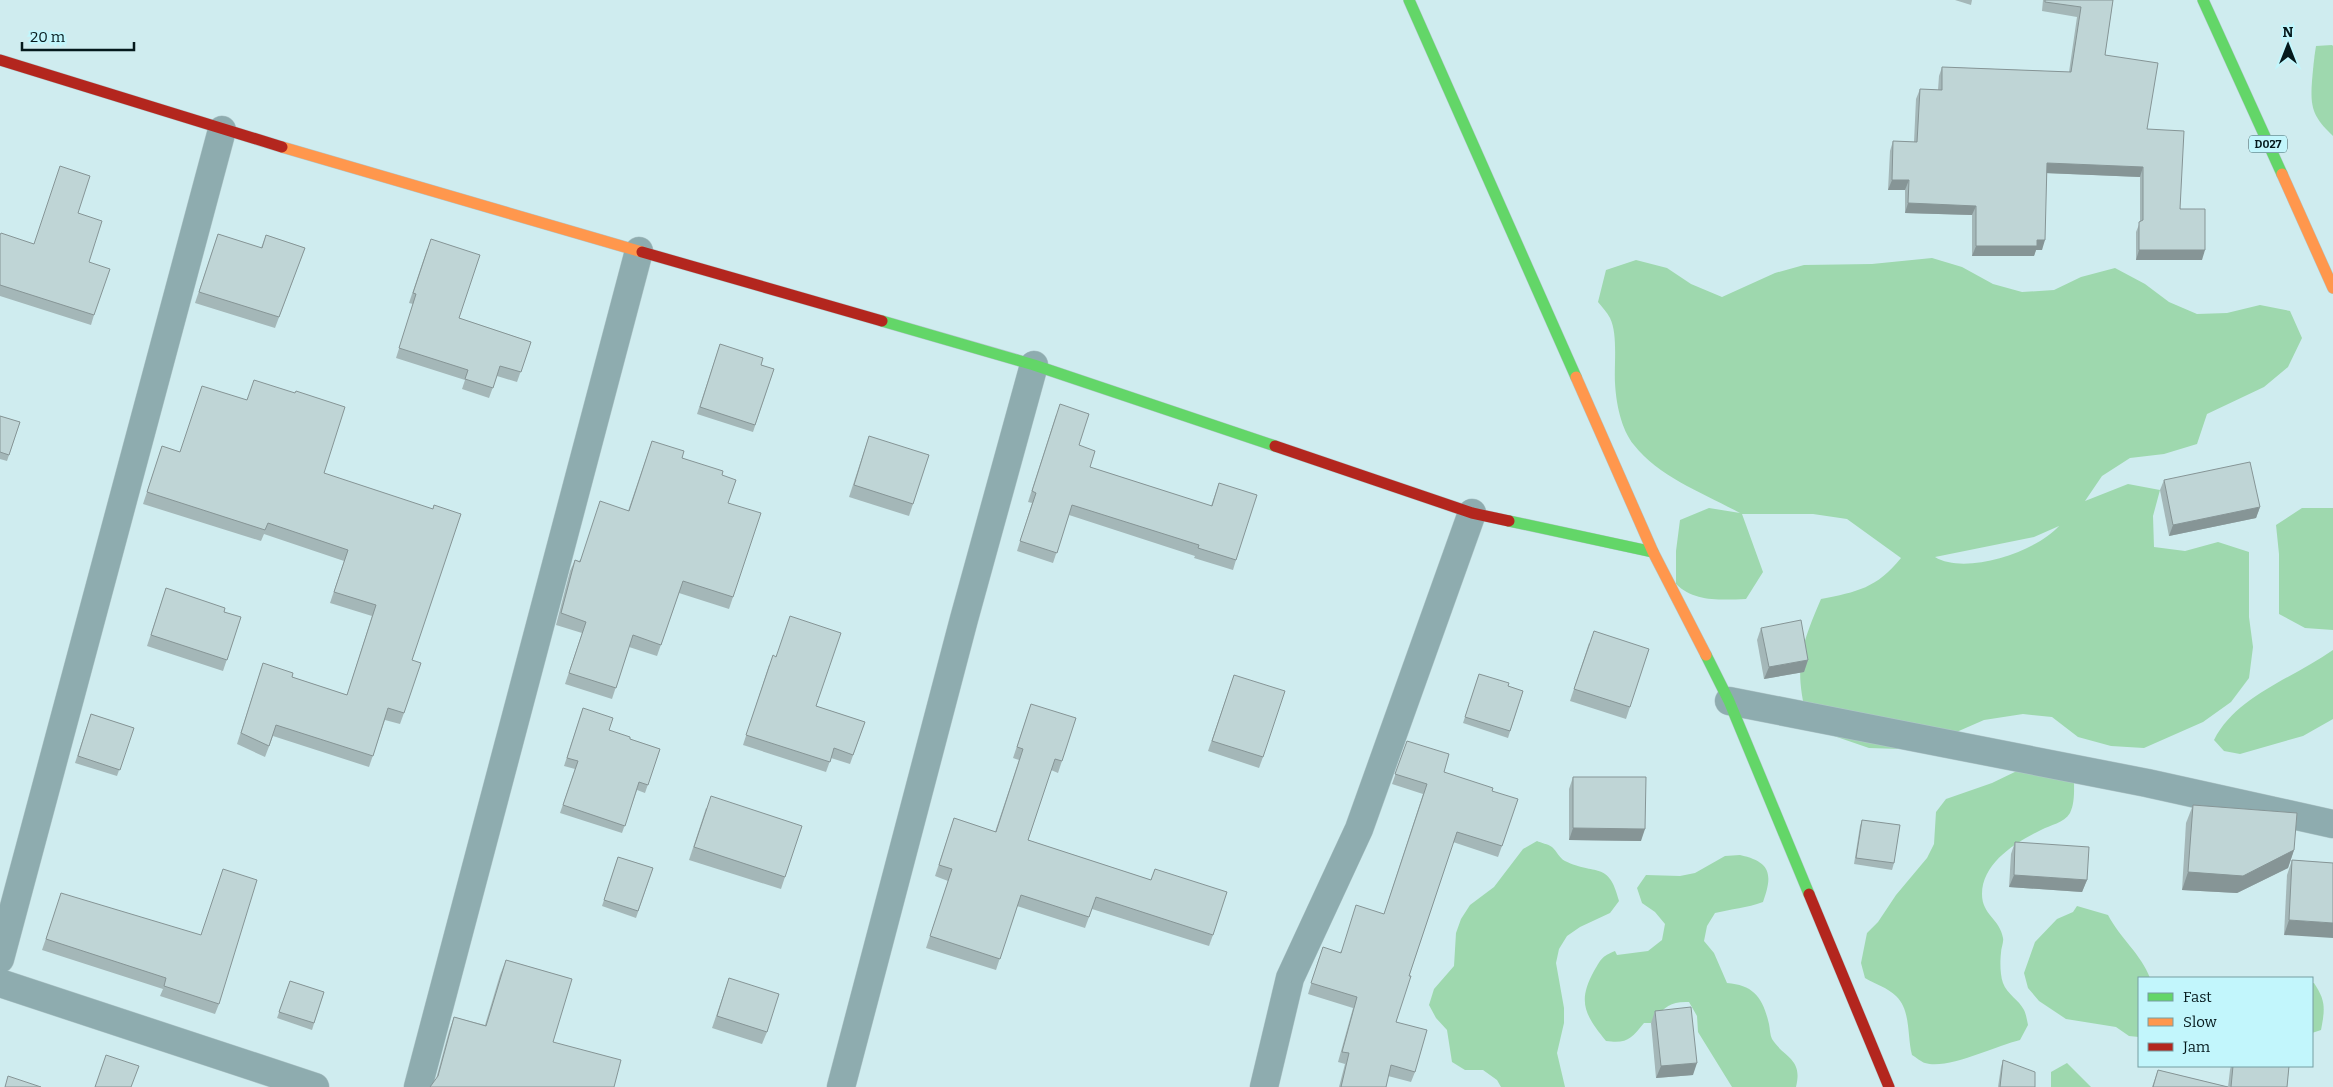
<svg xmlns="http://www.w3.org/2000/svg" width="2333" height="1087" viewBox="0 0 2333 1087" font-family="Bitter,serif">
<rect width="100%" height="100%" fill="#cfecef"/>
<g fill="#9ed8ae" fill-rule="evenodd">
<path d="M2332 45 2333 46V136C2313 117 2310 108 2312 81 2313 69 2314 58 2316 46Z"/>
<path d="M1932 258 1962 267 1993 284 2022 292 2054 290 2081 277 2115 268 2145 284 2169 302 2197 314 2227 313 2260 305 2290 311 2302 338 2288 367 2264 387 2207 414 2197 444 2164 454 2130 458 2102 476 2085 501 2128 484 2160 490 2153 516 2154 547 2185 551 2218 542 2249 552V617L2253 647 2249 678 2231 702 2203 722 2144 748 2111 746 2078 737 2052 717 2023 714 1984 720 1929 744 1900 749 1869 748 1834 736 1807 719C1794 667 1800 648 1821 599 1857 592 1877 588 1901 558L1847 519 1813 514H1742L1763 572 1746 599C1721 600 1694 602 1676 584V551L1680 520 1709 508 1740 513C1705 494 1659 477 1634 445 1621 429 1616 403 1615 383 1614 364 1618 334 1610 318 1607 312 1602 307 1598 302L1606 270 1636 260 1667 268 1691 284 1722 297 1775 273 1804 265 1872 264ZM2059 526C2037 551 1966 576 1935 557L2034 537Z"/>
<polygon points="2302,508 2333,508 2333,630 2305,628 2279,614 2279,554 2276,525"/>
<path d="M2333 650V719L2303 736 2240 754 2224 751 2214 740C2237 695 2294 678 2333 650Z"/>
<path d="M2021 769 2074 779C2074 789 2075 803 2070 813 2064 823 2050 825 2041 830 2016 842 1982 863 1982 894 1982 915 2000 919 2003 938 2004 942 2001 948 2001 953 2000 961 2000 975 2003 983 2007 994 2019 1000 2024 1010 2026 1014 2027 1020 2028 1025L2020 1040C1995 1046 1948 1070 1925 1063 1921 1062 1916 1057 1912 1055 1907 1036 1911 1010 1896 996 1888 988 1875 984 1865 978L1861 963 1867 933 1878 922 1896 895 1927 858 1934 844 1936 812 1946 799 1992 783Z"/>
<path d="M1537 841C1541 843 1548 844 1552 847 1557 851 1559 858 1565 861 1595 876 1609 860 1619 901L1610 913 1580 927 1567 936 1559 949 1556 963 1564 1008V1023L1557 1053 1565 1087H1501L1497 1080 1483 1070H1465L1452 1062 1447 1030 1436 1018 1429 1005 1434 989 1454 966 1456 933 1461 919 1470 905 1494 887 1523 849Z"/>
<path d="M1740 855C1771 862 1773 874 1763 902 1747 908 1731 909 1715 913L1707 926 1704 941 1714 953 1727 983C1754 985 1763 998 1769 1024 1770 1029 1770 1035 1772 1039 1785 1059 1803 1058 1796 1087H1732L1698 1032 1697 1016 1689 1002C1669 1001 1664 1008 1651 1023H1644C1631 1039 1627 1044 1606 1041 1585 1015 1577 1002 1594 971 1602 958 1601 957 1615 951L1617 955 1648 951 1662 940 1665 924 1655 912 1642 903 1637 888 1646 875 1680 876 1695 873 1725 856Z"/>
<path d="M2077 906 2108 915C2120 938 2141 954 2150 978H2139V1037L2129 1036 2116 1027 2066 1019 2039 1001 2028 988 2024 973 2035 942 2057 919 2073 912Z"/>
<path d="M2312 983H2314C2326 1001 2325 1009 2321 1030L2312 1033Z"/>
<polygon points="2067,1063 2091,1087 2051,1087 2051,1072"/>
</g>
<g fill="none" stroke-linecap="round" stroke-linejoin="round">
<g stroke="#b1c8cb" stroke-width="29">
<g id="street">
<polyline points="1729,701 2147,783 2333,824"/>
<polyline points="0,959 222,130"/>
<polyline points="0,983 315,1087"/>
<polyline points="418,1087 639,251"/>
<polyline points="841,1087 964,619 1034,365"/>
<polyline points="1264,1087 1290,978 1359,829 1472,513"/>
</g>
</g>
<g stroke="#b1c8cb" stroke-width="12">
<g id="fast">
<polyline points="1409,0 1576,377"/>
<polyline points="2203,0 2282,174"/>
<polyline points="882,321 1034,365 1275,446"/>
<polyline points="1509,521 1653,552"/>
<polyline points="1706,655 1729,701 1809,894"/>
</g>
</g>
<g stroke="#b1c8cb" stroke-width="12">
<g id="slow">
<polyline points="282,147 642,252"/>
<polyline points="2282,174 2333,288"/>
<polyline points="1576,377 1653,552 1706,655"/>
</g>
</g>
<g stroke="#b1c8cb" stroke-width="12">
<g id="jam">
<polyline points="0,60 282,147"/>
<polyline points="642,252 882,321"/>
<polyline points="1275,446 1472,513 1509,521"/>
<polyline points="1809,894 1889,1087"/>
</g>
</g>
<use href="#street" stroke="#8eacaf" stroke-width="28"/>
<use href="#fast" stroke="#63d668" stroke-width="11"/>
<use href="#slow" stroke="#ff974d" stroke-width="11"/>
<use href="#jam" stroke="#b3261e" stroke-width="11"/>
</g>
<g fill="#a4b7b8">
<polygon points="1955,0 1972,0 1971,5"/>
<polygon points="2043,0 2113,0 2105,55 2147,129 2202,260 2136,260 2136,232 2140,222 2140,177 2047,173 2042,250 2036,250 2034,256 1972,256 1972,215 1905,213 1905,190 1888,190 1890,151 1893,141 1914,142 1916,99 1920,89 1938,90 1939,76 1942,67 2069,72 2077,17 2042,11"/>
<polygon points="78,213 89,262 94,315 91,325 0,296 0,235 34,244"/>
<polygon points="218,234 261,248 266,235 305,248 275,328 195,303"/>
<polygon points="427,249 459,318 531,342 517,382 497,376 489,398 462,389 465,380 396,358 413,304 409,303"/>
<polygon points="720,344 761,365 774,369 753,432 697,414"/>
<polygon points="1056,415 1079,445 1090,467 1211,506 1219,483 1236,560 1233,570 1194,558 1195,556 1069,515 1053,563 1017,551 1032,503 1028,502"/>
<polygon points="0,416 20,422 7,461 0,459"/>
<polygon points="869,436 913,504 909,516 849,497"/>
<polygon points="652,441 682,458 722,475 728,503 733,597 729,609 679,593 657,656 629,647 612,699 565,684 582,633 556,625 570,571 575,560 579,561 628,511"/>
<polygon points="162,446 180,452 324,473 412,660 404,713 400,724 385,720 369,767 273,736 265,757 237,744 263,663 292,677 347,695 372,616 330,603 344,561 264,534 261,541 143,504"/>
<polygon points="2164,480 2260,507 2256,518 2169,536 2160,490"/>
<polygon points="166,588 224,612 241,617 223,671 147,646"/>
<polygon points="1761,628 1808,660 1804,672 1764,679 1757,640"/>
<polygon points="1589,643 1630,707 1626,719 1570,701"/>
<polygon points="769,665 816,706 865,722 850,764 831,758 826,772 743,745"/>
<polygon points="1479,674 1508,686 1523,691 1508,738 1463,723"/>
<polygon points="1234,675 1263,757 1259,768 1208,751"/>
<polygon points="1031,704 1062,761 1058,773 1051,770 1028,840 1151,880 1155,869 1213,935 1209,946 1092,909 1085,928 1017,906 996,970 926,948 948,881 935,876 954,818 995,832 1019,760 1013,758"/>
<polygon points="583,708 609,730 630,739 660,749 645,793 637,790 622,833 560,813 575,769 564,766"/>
<polygon points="91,714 134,728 117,776 75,763"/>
<polygon points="1407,741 1444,772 1492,791 1502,846 1498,857 1453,842 1409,976 1396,1022 1415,1072 1411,1082 1388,1076 1386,1087 1339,1087 1345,1064 1338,1062 1353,1008 1308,994 1319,958 1340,952 1384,914 1423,794 1392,784"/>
<polygon points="1573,777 1641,841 1569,840 1569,789"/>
<polygon points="2193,805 2294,850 2288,868 2237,893 2182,890 2186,823"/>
<polygon points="706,808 785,877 781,889 689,860"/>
<polygon points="1862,820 1894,863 1892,870 1854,864 1860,826"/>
<polygon points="2015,842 2087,880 2082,892 2009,887 2011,854"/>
<polygon points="618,857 653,868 636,918 602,906"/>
<polygon points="2292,860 2333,863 2284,935 2287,875"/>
<polygon points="58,903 219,1004 215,1014 160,996 163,989 42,950"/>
<polygon points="506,960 572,979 436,1079 449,1031 454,1017 485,1025 500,975"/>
<polygon points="729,978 767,1032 762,1044 712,1028"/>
<polygon points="290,981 324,992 312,1030 277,1018"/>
<polygon points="1655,1011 1693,1075 1656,1078 1651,1023"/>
<polygon points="2003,1060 2035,1087 1998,1087 2001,1067"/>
<polygon points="2231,1066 2289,1066 2287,1087 2152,1087 2158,1070 2228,1087 2230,1070"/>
</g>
<g fill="#869596">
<polygon points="2047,163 2143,167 2140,177 2044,173"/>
<polygon points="1892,180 1909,180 1905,190 1888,190"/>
<polygon points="1908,203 1976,206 1972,215 1905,213"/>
<polygon points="2037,240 2045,240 2042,250 2036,250 2034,256 1972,256 1976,246"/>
<polygon points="2139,250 2205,250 2202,260 2136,260"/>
<polygon points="2260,507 2256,518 2169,536 2173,525"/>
<polygon points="1808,660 1804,672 1764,679 1769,667"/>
<polygon points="1573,828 1645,829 1641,841 1569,840"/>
<polygon points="2294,850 2288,868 2237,893 2182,890 2188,872"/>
<polygon points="2014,875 2087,880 2082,892 2009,887"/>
<polygon points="2289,920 2333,923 2333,938 2284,935"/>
<polygon points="1697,1063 1693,1075 1656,1078 1661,1066"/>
</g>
<g fill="#bfd5d6" stroke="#869596">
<polygon points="2045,0 2113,0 2105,55 2158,63 2147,129 2184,131 2180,209 2205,209 2205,250 2139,250 2139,222 2143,220 2143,167 2047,163 2045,240 2037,240 2037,246 1976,246 1976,206 1908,203 1909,180 1892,180 1893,141 1917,142 1920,89 1942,90 1942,67 2071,72 2081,7 2045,2"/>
<polygon points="60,166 90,176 78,213 102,221 89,262 110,269 94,315 0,285 0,235 1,233 34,244"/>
<polygon points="218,234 262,248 266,235 305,248 279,317 199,292"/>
<polygon points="431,239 480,255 459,318 531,342 521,372 500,366 493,388 465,379 468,370 399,348 416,294 413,293"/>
<polygon points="720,344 763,358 761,365 774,369 755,425 700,407"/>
<polygon points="254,380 295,393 296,391 345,407 324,473 433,509 434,505 461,514 412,660 421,663 404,713 388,708 373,756 276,725 269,746 241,733 263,663 293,673 292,677 347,695 376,605 334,592 348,550 268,523 265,530 147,492 162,446 180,452 202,386 247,400"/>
<polygon points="1060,404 1089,414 1079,445 1095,451 1090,467 1212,506 1219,483 1257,495 1236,560 1198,548 1199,545 1072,505 1057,553 1020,541 1036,493 1032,491"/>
<polygon points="0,416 20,422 9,455 0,452"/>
<polygon points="869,436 929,455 913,504 854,485"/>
<polygon points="652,441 684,451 682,458 723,471 722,475 736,480 728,503 761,513 733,597 683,581 661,645 633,635 616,688 569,673 586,622 561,613 575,560 580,562 600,501 629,511"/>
<polygon points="2250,462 2260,507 2173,525 2164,480"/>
<polygon points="166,588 225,608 224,612 241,617 227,660 151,635"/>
<polygon points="790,616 841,633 816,706 865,722 853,755 834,748 830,762 746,735 773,655 776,657"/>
<polygon points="1801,620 1808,660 1769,667 1761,628"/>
<polygon points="1594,631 1649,649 1630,707 1574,689"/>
<polygon points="1479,674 1509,683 1508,686 1523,691 1510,731 1465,717"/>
<polygon points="1234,675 1285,691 1263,757 1212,741"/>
<polygon points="1031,704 1076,718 1062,761 1055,759 1028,840 1151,880 1155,869 1227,892 1213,935 1096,897 1089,917 1021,895 1000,959 930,936 952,869 939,865 954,818 996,832 1023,749 1017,747"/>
<polygon points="583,708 613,718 609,730 630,737 630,739 660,749 648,785 639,782 625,826 563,805 578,761 567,758"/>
<polygon points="91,714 134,728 120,770 78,756"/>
<polygon points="1407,741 1449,754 1444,772 1493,788 1492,791 1518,799 1502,846 1457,832 1409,976 1411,976 1396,1022 1427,1030 1415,1072 1391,1065 1386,1087 1341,1087 1349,1053 1342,1052 1357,997 1311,983 1323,947 1341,953 1356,905 1384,914 1427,784 1395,774"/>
<polygon points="1573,777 1646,777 1645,829 1573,828"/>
<polygon points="711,796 802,826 785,877 694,847"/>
<polygon points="2193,805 2297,813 2294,850 2243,876 2188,872"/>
<polygon points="1862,820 1900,825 1894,863 1856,858"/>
<polygon points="2015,842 2089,847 2087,880 2014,875"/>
<polygon points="618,857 653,868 638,911 604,900"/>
<polygon points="2292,860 2333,863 2333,923 2289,920"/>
<polygon points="223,869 257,880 219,1004 164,986 166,978 46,939 61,893 201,935"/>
<polygon points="506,960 572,979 553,1042 621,1060 614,1087 430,1087 438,1076 454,1017 486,1026"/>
<polygon points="729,978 779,994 767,1032 717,1016"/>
<polygon points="290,981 324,992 314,1023 279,1012"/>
<polygon points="1691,1007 1697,1063 1661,1066 1655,1011"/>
<polygon points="106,1055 139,1066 131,1087 95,1087"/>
<polygon points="2003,1060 2035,1072 2035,1087 2000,1087"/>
<polygon points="2233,1066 2289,1066 2287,1087 2231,1087"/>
<polygon points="2158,1070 2228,1087 2153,1087"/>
<polygon points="8,1076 41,1087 5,1087"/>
</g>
<g text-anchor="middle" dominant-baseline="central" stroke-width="4.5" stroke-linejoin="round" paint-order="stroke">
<rect fill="#c2f6fc" stroke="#3e5b5f" stroke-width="1" x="2249" y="135.5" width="38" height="17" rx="4"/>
<g font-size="11" font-weight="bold" fill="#05191c">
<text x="2268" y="144">D027</text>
</g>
</g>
<rect x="2138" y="977" width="175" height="90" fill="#c2f6fc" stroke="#769ea2"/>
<rect x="2148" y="993" width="25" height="8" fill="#63d668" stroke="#769ea2"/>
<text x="2183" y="1002" font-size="15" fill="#05191c">Fast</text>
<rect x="2148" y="1018" width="25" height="8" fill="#ff974d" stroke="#769ea2"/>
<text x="2183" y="1027" font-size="15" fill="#05191c">Slow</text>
<rect x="2148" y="1043" width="25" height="8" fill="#b3261e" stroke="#769ea2"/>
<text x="2183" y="1052" font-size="15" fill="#05191c">Jam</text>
<g transform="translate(2288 45)" stroke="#c2f6fc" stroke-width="4" paint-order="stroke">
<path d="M0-4L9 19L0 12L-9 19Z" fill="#05191c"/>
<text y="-8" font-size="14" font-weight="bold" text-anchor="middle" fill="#05191c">N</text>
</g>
<path d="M22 42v8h112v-8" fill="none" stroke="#05191c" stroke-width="2.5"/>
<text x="30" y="42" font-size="15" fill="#05191c" stroke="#c2f6fc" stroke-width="4" paint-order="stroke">20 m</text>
</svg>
